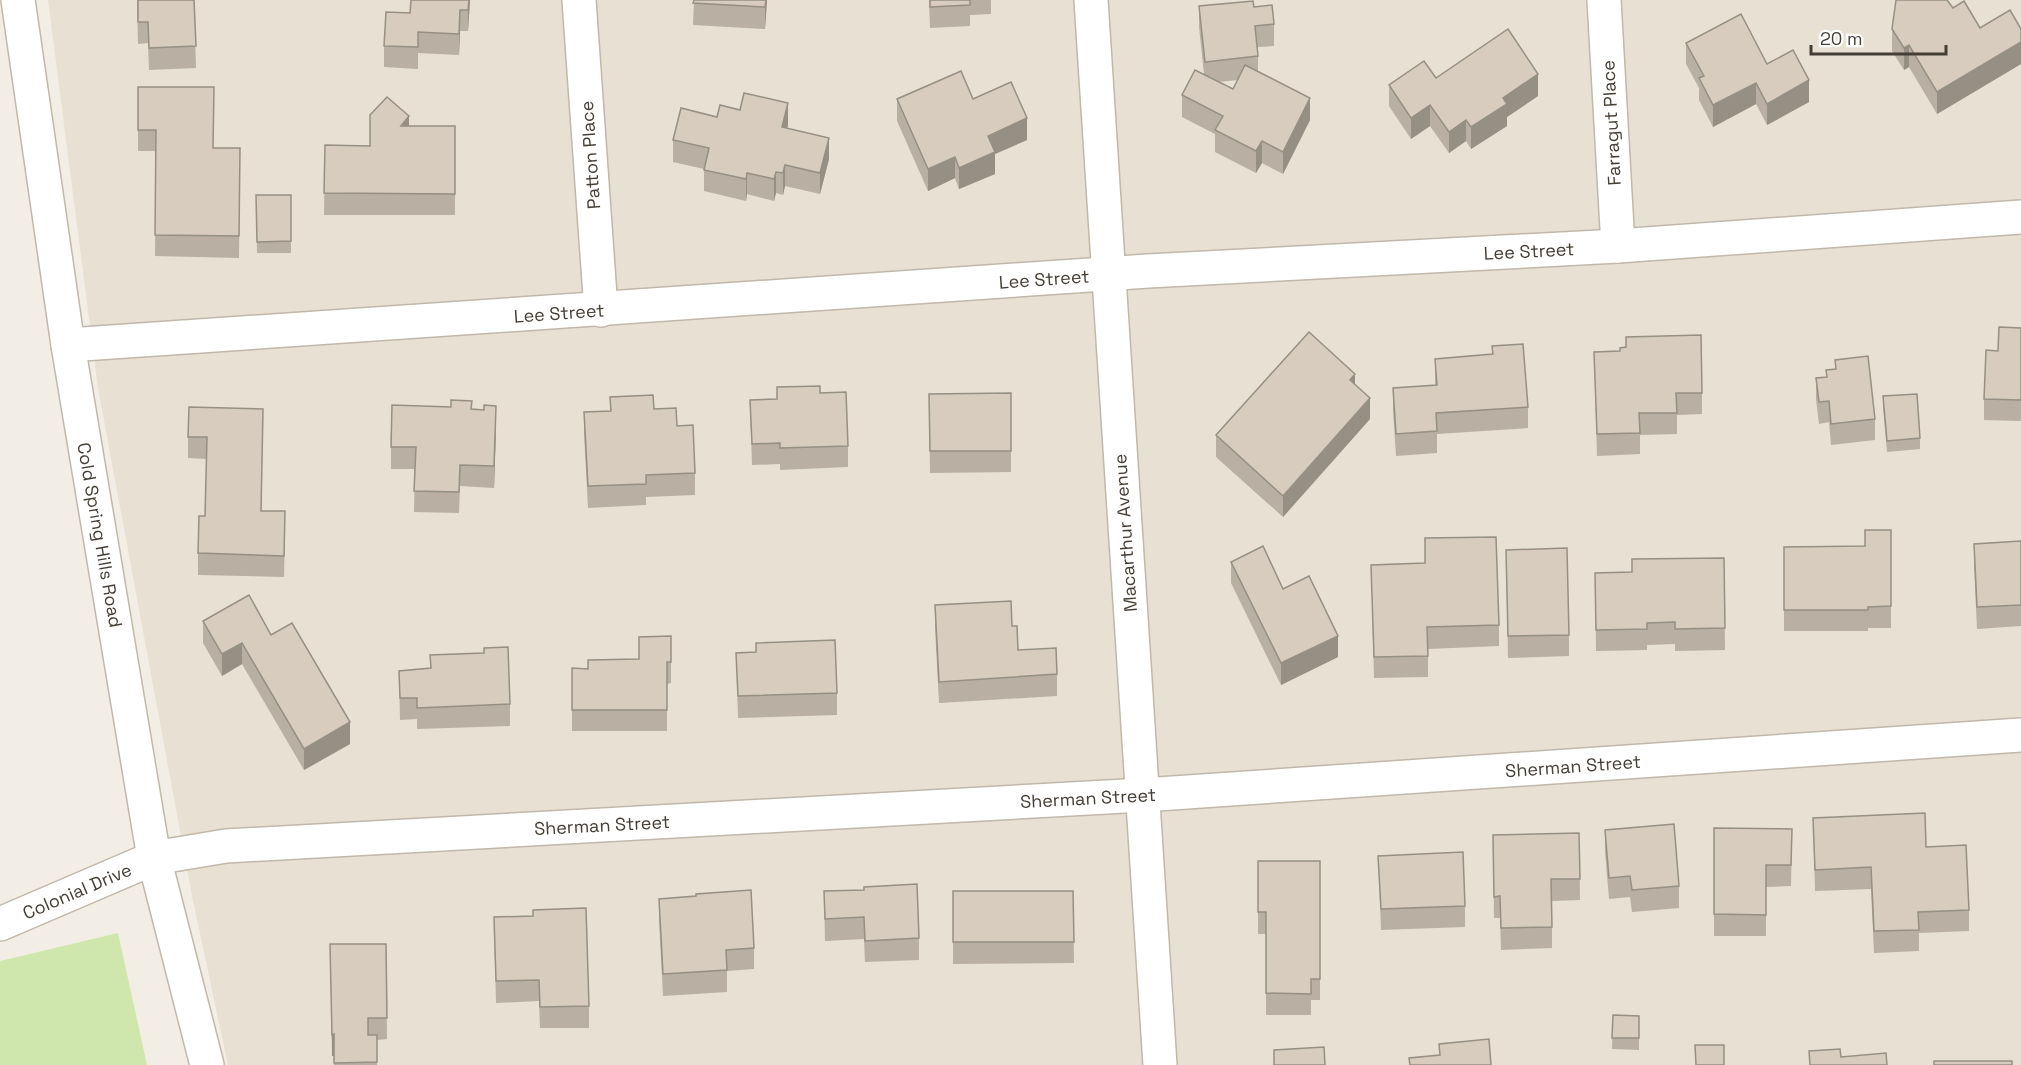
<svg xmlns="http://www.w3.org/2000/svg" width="2021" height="1065" viewBox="0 0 2021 1065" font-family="'Space Grotesk',sans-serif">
<rect width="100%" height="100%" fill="#f3eee5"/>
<polygon fill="#e7e0d3" points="48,0 2021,0 2021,1065 228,1065 193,901 98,388"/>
<polygon fill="#cfe7ad" points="118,933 147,1065 0,1065 0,961"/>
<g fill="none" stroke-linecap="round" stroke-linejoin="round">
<g stroke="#c1b8aa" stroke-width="36">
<g id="minor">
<polyline points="579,0 601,310"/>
<polyline points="1091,0 1160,1065"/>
<polyline points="1604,0 1618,246"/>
<polyline points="68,345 1148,271 1618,246 2021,217"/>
<polyline points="0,924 154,858 226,846 1143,795 2021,735"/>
</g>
</g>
<g stroke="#c1b8aa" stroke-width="36">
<polyline id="tertiary" points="18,0 68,345 154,858 207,1065"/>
</g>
<use href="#minor" stroke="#fff" stroke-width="33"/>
<use href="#tertiary" stroke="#fff" stroke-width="33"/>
</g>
<g fill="#b9afa3" fill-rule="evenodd">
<polygon points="137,0 194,0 196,68 149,70 148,43 138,44"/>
<polygon points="470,0 468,31 460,31 459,55 418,53 418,69 384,67 384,46 410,13"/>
<polygon points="694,0 767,0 765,29 693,25"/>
<polygon points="929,0 991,0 991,14 970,15 970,26 930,28"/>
<path d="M1199 6 1254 7 1274 24V46L1258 47V72L1310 120 1283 174 1262 163 1256 173 1215 152V134L1182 117V95L1204 74 1199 27ZM1238 80 1233 89 1218 82Z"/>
<polygon points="1953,8 1980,28 2021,29 2021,64 1937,114 1909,67 1904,70 1892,51 1892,29"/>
<polygon points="1686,43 1767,64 1809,102 1767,125 1756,104 1713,127 1699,100 1699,88 1686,64"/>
<polygon points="1436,78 1538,96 1507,117 1507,126 1471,149 1466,141 1449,153 1430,126 1411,139 1389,106 1389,85"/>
<polygon points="138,87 213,148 240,148 239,258 155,256 156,151 138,151"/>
<polygon points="897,99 973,99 1027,140 995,154 995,174 959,189 955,178 928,191 897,121"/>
<polygon points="717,117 788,125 787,128 829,159 820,194 785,186 783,195 776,193 774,201 747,194 746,201 704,191 704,169 673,162 673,140"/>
<polygon points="409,126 455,126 455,215 324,215 325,145 370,146"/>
<polygon points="256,195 291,195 291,253 257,253"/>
<polygon points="2021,328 2021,421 1984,420 1984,399 1998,351"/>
<polygon points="1626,337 1702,393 1702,414 1677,415 1677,434 1640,435 1640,454 1597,456 1594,352 1620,351 1626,347"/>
<polygon points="1492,346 1528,407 1528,428 1437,434 1437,453 1396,456 1393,410 1393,388 1435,385 1435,359 1492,354"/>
<polygon points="1835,360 1875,419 1875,440 1831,445 1829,422 1819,424 1816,399 1816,378 1826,377 1826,370 1835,369"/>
<polygon points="820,393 848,446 848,467 780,470 780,464 752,465 750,400 777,399"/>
<polygon points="1011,393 1011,472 930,473 929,394"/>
<polygon points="1883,396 1920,438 1920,449 1887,452 1883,407"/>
<polygon points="610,397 677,426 695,473 695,495 646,497 646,505 588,508 584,433 584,412 610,411"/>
<polygon points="472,409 496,427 494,488 460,486 459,513 414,512 415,469 391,469 391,447"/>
<polygon points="1370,419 1283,517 1216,457 1216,435"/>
<polygon points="263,430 261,511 285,532 284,577 198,575 198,553 205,516 207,459 188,458 188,437"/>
<polygon points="1891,530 1891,628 1868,628 1868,631 1784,631 1784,547 1865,546"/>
<polygon points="2021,541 2021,626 1977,629 1974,565 1974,544"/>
<polygon points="1506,550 1569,635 1569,656 1508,658"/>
<polygon points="1724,558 1725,650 1675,651 1675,644 1647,645 1647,650 1596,651 1595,573 1632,572"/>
<polygon points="1231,562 1283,589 1338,657 1281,685 1231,583"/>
<polygon points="1371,565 1499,625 1499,646 1428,649 1428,677 1374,678"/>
<polygon points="935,605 1012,626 1018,650 1057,674 1057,696 939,703 935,627"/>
<polygon points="203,621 271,635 350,744 304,770 242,664 222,676 203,643"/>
<polygon points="671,636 671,683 667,684 667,731 572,731 572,668 588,669 639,659"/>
<polygon points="736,653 837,693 837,715 738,718"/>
<polygon points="399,671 510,704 510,726 417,729 417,719 400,720"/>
<polygon points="1813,818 1926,847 1969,910 1969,931 1919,933 1919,951 1874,953 1871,889 1815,891"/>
<polygon points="1714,828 1792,829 1791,886 1766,887 1766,936 1714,936"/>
<polygon points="1605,830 1679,886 1679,908 1632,912 1630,897 1609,899 1605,852"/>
<polygon points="1579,833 1580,900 1552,901 1552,948 1501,950 1500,918 1494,918 1493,835"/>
<polygon points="1378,856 1465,906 1465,927 1381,930"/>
<polygon points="1258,861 1320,861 1320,1000 1311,1000 1311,1015 1266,1015 1266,934 1258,934"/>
<polygon points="824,891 919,938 919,960 865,962 864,939 825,941"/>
<polygon points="953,891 1073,891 1074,963 953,964"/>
<polygon points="696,896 754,948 754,969 727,971 727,992 663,996 659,920 659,899"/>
<polygon points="533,916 589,1006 589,1028 540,1028 539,1001 496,1003 494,917"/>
<polygon points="330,944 386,944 387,1039 377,1040 377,1065 334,1065 334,1056 332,1056"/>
<polygon points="1613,1015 1639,1016 1639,1050 1612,1049"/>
</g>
<g fill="#968f84">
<polygon points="469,0 470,0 468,31 468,10"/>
<polygon points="766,0 767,0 765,29 765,7"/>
<polygon points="460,10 460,31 459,55 459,34"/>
<polygon points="2021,42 2021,64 1937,114 1937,92"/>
<polygon points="1909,45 1909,67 1904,70 1904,48"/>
<polygon points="1538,74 1538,96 1507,117 1507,126 1471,149 1471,127 1503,98"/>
<polygon points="1809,80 1809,102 1767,125 1767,104"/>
<polygon points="1756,83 1756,104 1713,127 1713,105"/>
<polygon points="1310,98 1310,120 1283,174 1283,152"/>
<polygon points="788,103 788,125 782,148 782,127"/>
<polygon points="1430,105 1430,126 1411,139 1411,118"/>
<polygon points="409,116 409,138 401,126"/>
<polygon points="1027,118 1027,140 995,154 995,174 959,189 959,168 988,136"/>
<polygon points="1466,120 1466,141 1449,153 1449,132"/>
<polygon points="829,138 829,159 820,194 820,173"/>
<polygon points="1262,141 1262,163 1256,173 1256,151"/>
<polygon points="955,157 955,178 928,191 928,169"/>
<polygon points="785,165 785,186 783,195 783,173"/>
<polygon points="776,172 776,193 774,201 774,179"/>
<polygon points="747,173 747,194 746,201 746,179"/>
<polygon points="1355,374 1355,396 1350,380"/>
<polygon points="1370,398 1370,419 1283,517 1283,496"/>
<polygon points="496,406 496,427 494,488 494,466"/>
<polygon points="1338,636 1338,657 1281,685 1281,663"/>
<polygon points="242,643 242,664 222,676 222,654"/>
<polygon points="350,722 350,744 304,770 304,749"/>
<polygon points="334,1034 334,1056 332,1056 332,1035"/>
</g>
<g fill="#d7ccbd" stroke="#968f84" stroke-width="1.5">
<polygon points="138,0 194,0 196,46 149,48 148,22 138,22"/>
<polygon points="411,0 469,0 468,10 460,10 459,34 418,32 418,47 384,46 386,12 410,13"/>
<polygon points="694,0 766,0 765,7 693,3"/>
<polygon points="930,0 970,0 970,5 930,7"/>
<polygon points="1896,0 1947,0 1953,8 1964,1 1980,28 2010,10 2021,29 2021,42 1937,92 1909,45 1904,48 1892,29"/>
<polygon points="1253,1 1254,7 1272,5 1274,24 1255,26 1258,56 1205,62 1199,6"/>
<polygon points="1741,14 1767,64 1793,50 1809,80 1767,104 1756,83 1713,105 1699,78 1704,76 1686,43"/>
<polygon points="1508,29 1538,74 1503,98 1507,104 1471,127 1466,120 1449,132 1430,105 1411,118 1389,85 1424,61 1436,78"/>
<polygon points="1245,65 1310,98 1283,152 1262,141 1256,151 1215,130 1223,116 1182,95 1195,70 1233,89"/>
<polygon points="961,71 973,99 1011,82 1027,118 988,136 995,152 959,168 955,157 928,169 897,99"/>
<polygon points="138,87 214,87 213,148 240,148 239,236 155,235 156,130 138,130"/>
<polygon points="744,93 788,103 782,127 829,138 820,173 785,165 783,173 776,172 774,179 747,173 746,179 704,170 709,148 673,140 681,108 717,117 720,105 740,110"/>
<polygon points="387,97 409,116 401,126 455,126 455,194 324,193 325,145 370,146 370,115"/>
<polygon points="256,195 291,195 291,241 257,242"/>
<polygon points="1999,327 2021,328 2021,400 1984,399 1986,350 1998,351"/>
<polygon points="1309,332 1355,374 1350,380 1370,398 1283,496 1216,435"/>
<polygon points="1701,335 1702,393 1676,393 1677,413 1639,413 1640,433 1597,434 1594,352 1620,351 1620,348 1626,347 1626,337"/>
<polygon points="1523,344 1528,407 1436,413 1437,431 1396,434 1393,388 1437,385 1435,359 1493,354 1492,346"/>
<polygon points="1868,356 1875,419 1831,424 1829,401 1819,402 1816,378 1827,377 1826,370 1836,369 1835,360"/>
<polygon points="820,386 820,393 846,392 848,446 780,448 780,443 752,444 750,400 777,399 777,387"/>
<polygon points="1011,393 1011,451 930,451 929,394"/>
<polygon points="1917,394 1920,438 1887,441 1883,396"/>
<polygon points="653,395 654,409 676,408 677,426 693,425 695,473 646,475 646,484 588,486 584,412 611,411 610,397"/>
<polygon points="451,400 472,401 471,409 484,410 484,405 496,406 494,466 460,465 459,492 414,491 416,447 391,447 392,405 451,407"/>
<polygon points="189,407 263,409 261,511 285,511 284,556 198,553 199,516 205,516 207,437 188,437"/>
<polygon points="1865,530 1891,530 1891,606 1868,607 1868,610 1784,610 1784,547 1865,546"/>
<polygon points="1496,537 1499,625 1427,627 1428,656 1374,657 1371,565 1425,563 1425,538"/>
<polygon points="2021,541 2021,605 1977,607 1974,544"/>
<polygon points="1263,546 1283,589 1309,576 1338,636 1281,663 1231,562"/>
<polygon points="1567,548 1569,635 1508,636 1506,550"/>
<polygon points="1724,558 1725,628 1675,629 1675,622 1647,623 1647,629 1596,630 1595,573 1632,572 1632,559"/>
<polygon points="249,595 271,635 292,623 350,722 304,749 242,643 222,654 203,621"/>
<polygon points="1011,601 1012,626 1017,626 1018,650 1056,648 1057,674 939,682 935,605"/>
<polygon points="671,636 671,662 667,662 667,710 572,710 572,668 588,669 588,660 639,659 639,637"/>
<polygon points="835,640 837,693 738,696 736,653 756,652 756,643"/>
<polygon points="508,647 510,704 417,708 417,698 400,698 399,671 431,668 430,655 484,653 484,648"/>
<polygon points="1925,813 1926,847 1966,845 1969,910 1918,912 1919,930 1874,931 1871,867 1815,870 1813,818"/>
<polygon points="1674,824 1679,886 1632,890 1630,876 1609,878 1605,830"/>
<polygon points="1714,828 1792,829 1791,865 1766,865 1766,915 1714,914"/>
<polygon points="1579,833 1580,879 1551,879 1552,927 1501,928 1500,896 1494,897 1493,835"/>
<polygon points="1463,852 1465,906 1381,909 1378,856"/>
<polygon points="1258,861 1320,861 1320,979 1311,979 1311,994 1266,993 1266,912 1258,912"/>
<polygon points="917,884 919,938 865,941 864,917 825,919 824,891 864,890 864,887"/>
<polygon points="751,890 754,948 726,950 727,970 663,974 659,899 696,896 696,894"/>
<polygon points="953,891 1073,891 1074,942 953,942"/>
<polygon points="586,908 589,1006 540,1007 539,980 496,981 494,917 533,916 533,910"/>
<polygon points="330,944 386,944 387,1018 368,1018 368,1035 377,1035 377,1062 334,1063 334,1034 332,1035"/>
<polygon points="1613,1015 1639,1016 1639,1038 1612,1038"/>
<polygon points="1489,1039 1491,1065 1410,1065 1409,1058 1440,1055 1439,1044"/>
<polygon points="1695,1045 1724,1045 1724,1065 1696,1065"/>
<polygon points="1324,1047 1325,1065 1274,1065 1274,1050"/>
<polygon points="1840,1049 1841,1057 1886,1053 1887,1065 1810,1065 1809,1051"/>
<rect x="1934" y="1061" width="78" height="4"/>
</g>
<g text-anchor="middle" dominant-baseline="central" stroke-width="4.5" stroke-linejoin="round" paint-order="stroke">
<g font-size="18" fill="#453e35" stroke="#fff">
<text transform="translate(1611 123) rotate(-93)">Farragut Place</text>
<text transform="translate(590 155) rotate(-94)">Patton Place</text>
<text transform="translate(1529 251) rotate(-3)">Lee Street</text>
<text transform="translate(1044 279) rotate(-4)">Lee Street</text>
<text transform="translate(559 313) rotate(-4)">Lee Street</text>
<text transform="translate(1125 533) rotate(-94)">Macarthur Avenue</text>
<text transform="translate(100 535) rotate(80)">Cold Spring Hills Road</text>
<text transform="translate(1573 766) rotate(-4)">Sherman Street</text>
<text transform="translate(1088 798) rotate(-3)">Sherman Street</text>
<text transform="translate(602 825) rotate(-3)">Sherman Street</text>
<text transform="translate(77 891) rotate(-23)">Colonial Drive</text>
</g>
</g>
<path d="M1811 45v9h135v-9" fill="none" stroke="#453e35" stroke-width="3"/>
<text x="1820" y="45" font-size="18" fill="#453e35" stroke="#ffffff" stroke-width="4.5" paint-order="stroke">20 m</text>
</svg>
